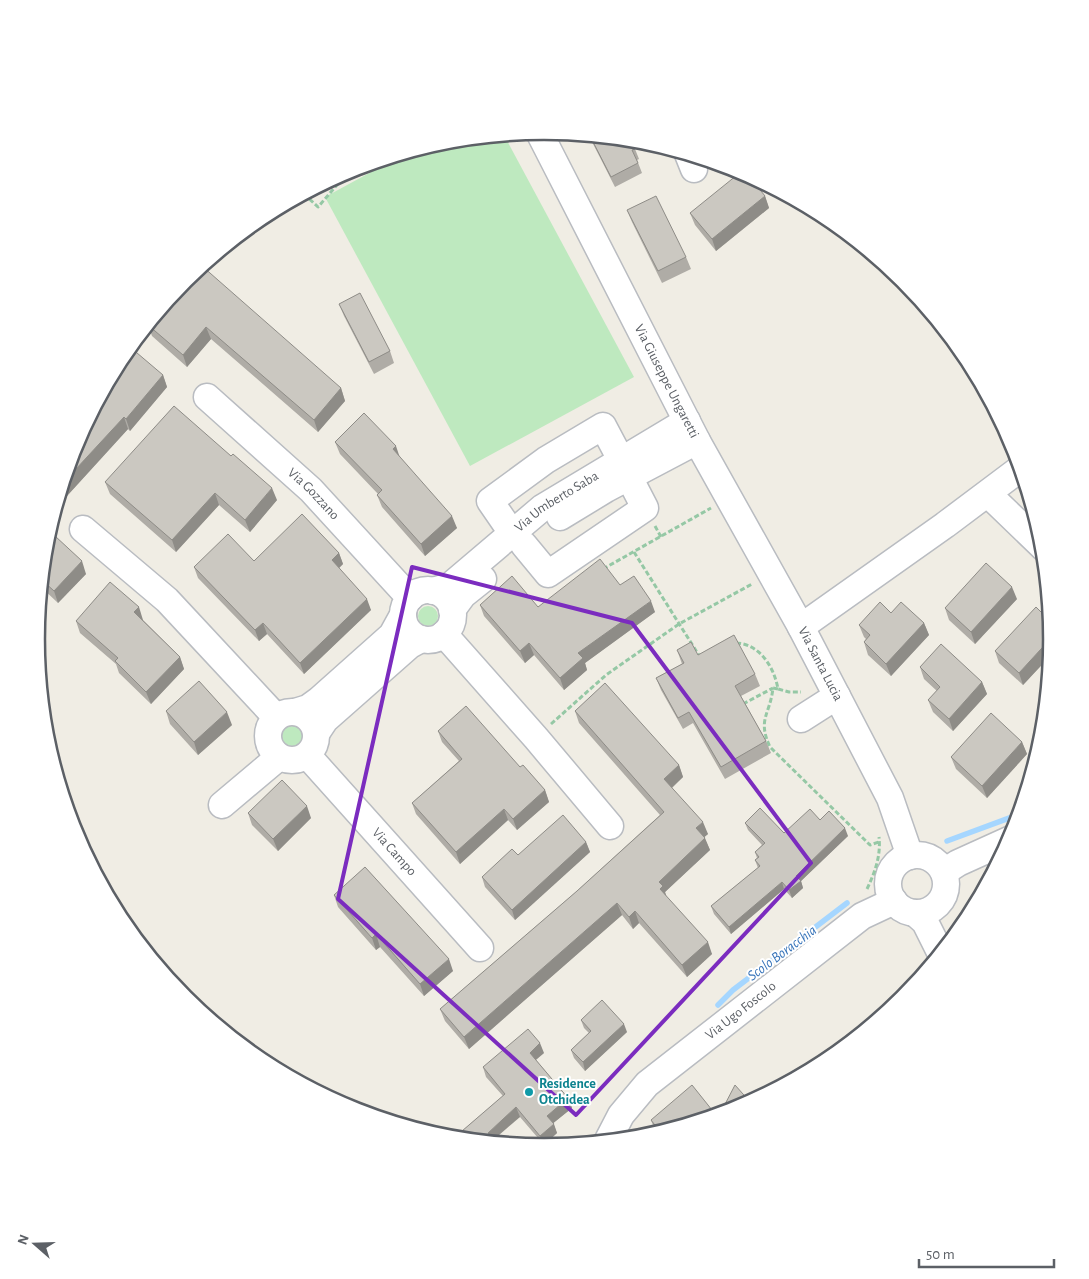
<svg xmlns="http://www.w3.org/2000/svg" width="1089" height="1279" viewBox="0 0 1089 1279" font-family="'Alegreya Sans',sans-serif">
<rect width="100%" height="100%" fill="#f0ede4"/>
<g fill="#bee9bf">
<polygon points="504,135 634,377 470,466 325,197 408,152 446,141"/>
<circle cx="428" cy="616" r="10"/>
<circle cx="292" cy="736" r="11"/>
</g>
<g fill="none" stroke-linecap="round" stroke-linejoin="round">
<g stroke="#a5d6ff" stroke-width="5.5">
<polyline points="947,841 1020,814"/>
<polyline points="718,1005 733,990 847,903"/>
</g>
<g stroke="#b9bcc1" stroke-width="29">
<g id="minor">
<path id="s1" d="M539 132 697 441 801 627 890 798 910 856"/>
<polyline points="688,154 694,169"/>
<path id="s2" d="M207 397 311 490 410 598"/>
<polyline points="988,494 1044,548"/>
<polyline points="560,517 606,489 697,441"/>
<polyline points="83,529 167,600 276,717"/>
<polyline points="512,533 490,501 546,460 603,426 621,460"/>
<polyline points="524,545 548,574 645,508 629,477"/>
<circle cx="428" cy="615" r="25"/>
<path id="s3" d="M433 591 450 586 542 508 687 421"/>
<polyline points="452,610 463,595 483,579"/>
<polyline points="801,627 945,525 1021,468"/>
<polyline points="444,634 536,738 610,826"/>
<circle cx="292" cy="736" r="24"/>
<polyline points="295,712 308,708 319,700 392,635 403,615"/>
<polyline points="801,719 837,696"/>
<polyline points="317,732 325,720 410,645 421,639"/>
<path id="s4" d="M308 756 480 948"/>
<polyline points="222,805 279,757"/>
<circle cx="917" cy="884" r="29"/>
<polyline points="944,872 958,863 1011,839"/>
<polyline points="915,913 925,922 941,954"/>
<path id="s5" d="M607 1142 621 1115 647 1084 862 916 894 901"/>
</g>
</g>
<g stroke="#95c8a5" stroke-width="3" stroke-dasharray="5 2.5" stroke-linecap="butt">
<polyline points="304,194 318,207 349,171"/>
<polyline points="655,526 661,537"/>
<polyline points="634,552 700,657"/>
<polyline points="603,569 711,508"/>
<path d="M736 643C760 644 774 667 778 689L789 692H801"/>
<path d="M778 689 773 688C770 715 757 719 770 747L870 845 879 842"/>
<polyline points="743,704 773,688"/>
<polyline points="551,724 606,675 679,624 752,584"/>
<path d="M867 889C875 872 881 856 879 837"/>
<polyline points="966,923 973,906 980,898"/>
</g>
<use href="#minor" stroke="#fff" stroke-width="26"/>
</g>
<g fill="#afaca6">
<polygon points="589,136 631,140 635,149 639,159 637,160 642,173 615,187"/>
<polygon points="765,196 769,208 716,251 695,225 690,213"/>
<polygon points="627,210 686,257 691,269 662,283 632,222"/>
<polygon points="175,293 341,388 345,401 318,432 211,339 187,367 152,336 148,325"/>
<polygon points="339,304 390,351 394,363 374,374 344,316"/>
<polygon points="163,375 167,387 130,431 128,429 56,508 75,445"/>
<polygon points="335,442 400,457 457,528 425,556 382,507 377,495 378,494 340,454"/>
<polygon points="105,482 277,500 250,532 219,505 176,552 110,494"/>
<polygon points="45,547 86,574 58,603 41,587"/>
<polygon points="339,553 343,564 339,568 371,610 304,674 267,634 259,641 198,578 194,567"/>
<polygon points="620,585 655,612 585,663 587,670 564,690 534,655 525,663 484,616 480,605 538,607"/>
<polygon points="1017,599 975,644 949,620 945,608"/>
<polygon points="891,613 924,623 929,635 891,676 868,655 864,642 866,639 864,637 859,625"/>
<polygon points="143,620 180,657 184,669 151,704 119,673 116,664 80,633 76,621"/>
<polygon points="1053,640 1051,655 1023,685 999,663 995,651"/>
<polygon points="677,650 698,655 755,674 760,686 741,696 766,741 771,753 725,779 693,723 683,729 661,690 656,678 682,664"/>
<polygon points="920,667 982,682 987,694 953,731 933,712 928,700 937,691 924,679"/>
<polygon points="166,711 232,725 198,755 170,724"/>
<polygon points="575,711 679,765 683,777 672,788 708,834 704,837 710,850 665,892 666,896 712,954 687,977 639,923 633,929 622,915 469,1049 445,1021 440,1009 577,891 660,815 579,723"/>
<polygon points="438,731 520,767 545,790 549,802 517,830 508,820 460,864 416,814 412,803 459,761 442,742"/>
<polygon points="1022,742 1027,754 987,798 956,769 951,757"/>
<polygon points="248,813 311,818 278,851 252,825"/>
<polygon points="820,820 848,836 801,881 803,888 792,898 784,889 731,934 714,914 711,906 758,868 755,860 757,858 755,852 762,845 748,830 745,823 784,833"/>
<polygon points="586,842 590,852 515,920 485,887 482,877"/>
<polygon points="334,895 453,971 424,996 380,947 376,950 338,907"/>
<polygon points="581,1020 627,1032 585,1071 574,1058 571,1050 589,1033 584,1028"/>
<polygon points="544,1053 536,1060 568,1098 572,1108 553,1123 557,1133 544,1145 520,1117 464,1138 462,1131 503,1096 486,1077 483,1067"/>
<polygon points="715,1116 659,1133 654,1128 651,1120"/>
</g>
<g fill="#8e8c87">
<polygon points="765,196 769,208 716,251 712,239"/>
<polygon points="206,327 211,339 187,367 183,355"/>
<polygon points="163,375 167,387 130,431 126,419"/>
<polygon points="341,388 345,401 318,432 314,420"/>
<polygon points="124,417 128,429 56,508 63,483"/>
<polygon points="396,446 400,458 393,449"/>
<polygon points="272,488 277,500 250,532 245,520"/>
<polygon points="215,493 219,505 176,552 172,540"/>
<polygon points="452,516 457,528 425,556 421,544"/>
<polygon points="339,553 343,564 336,571 332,560"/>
<polygon points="82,561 86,574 58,603 54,591"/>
<polygon points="1012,587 1017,599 975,644 971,632"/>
<polygon points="367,599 371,610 304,674 300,663"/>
<polygon points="651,601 655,612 585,663 587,670 564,690 560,678 578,653"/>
<polygon points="139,607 143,620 139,625 134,612"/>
<polygon points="263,623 267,634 259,641 255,630"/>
<polygon points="924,623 929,635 891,676 886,664"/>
<polygon points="1052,637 1051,655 1023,685 1019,673"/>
<polygon points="529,643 534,655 525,663 520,651"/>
<polygon points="180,657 184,669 151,704 146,692"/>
<polygon points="982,682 987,694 953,731 949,719"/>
<polygon points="227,712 232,725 198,755 194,742"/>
<polygon points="1022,742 1027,754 987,798 982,786"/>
<polygon points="679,765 683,777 668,791 664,779"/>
<polygon points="545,790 549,802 517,830 513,819"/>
<polygon points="307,806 311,818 278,851 273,839"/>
<polygon points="504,809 508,820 460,864 456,852"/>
<polygon points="703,822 708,834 701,840 696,828"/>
<polygon points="845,828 848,836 801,881 803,888 792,898 789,890 796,876"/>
<polygon points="705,838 710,850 665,892 667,898 660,889 659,882"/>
<polygon points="586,842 590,852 515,920 512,910"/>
<polygon points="782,882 784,889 731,934 729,927"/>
<polygon points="617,903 622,915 469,1049 464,1037"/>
<polygon points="635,911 639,923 633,929 629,917"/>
<polygon points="376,934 380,947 376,950 372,938"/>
<polygon points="708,942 712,954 687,977 682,965"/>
<polygon points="449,959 453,971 424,996 420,984"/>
<polygon points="624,1024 627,1032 585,1071 583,1062"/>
<polygon points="540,1043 544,1053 533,1062 530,1053"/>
<polygon points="568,1098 572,1108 551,1125 547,1116"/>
<polygon points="516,1107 520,1117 491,1142 488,1133"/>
<polygon points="712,1110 715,1116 699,1121"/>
<polygon points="554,1124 557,1133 544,1145 540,1136"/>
</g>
<g fill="#cbc8c1" stroke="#8e8c87">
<polygon points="590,136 631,140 635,149 632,150 638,163 611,177"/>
<polygon points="742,171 748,175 765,196 712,239 690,213"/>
<polygon points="656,196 686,257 658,271 627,210"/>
<polygon points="202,266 341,388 314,420 206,327 183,355 148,325 187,278"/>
<polygon points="360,293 390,351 369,362 339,304"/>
<polygon points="130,347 163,375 126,419 124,417 63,483 75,445 122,357"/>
<polygon points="174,406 231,456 233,454 272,488 245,520 215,493 172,540 105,482"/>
<polygon points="364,413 396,446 393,449 452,516 421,544 377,495 382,490 335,442"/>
<polygon points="302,514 339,553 332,560 367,599 300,663 263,623 255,630 194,567 228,534 254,561"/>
<polygon points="55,536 82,561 54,591 42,580 45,547"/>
<polygon points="600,559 620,585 634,576 651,601 578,653 583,658 560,678 529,643 520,651 480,605 512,576 538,607"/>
<polygon points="986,563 1012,587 971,632 945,608"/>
<polygon points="110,582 139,607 134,612 180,657 146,692 115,661 118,658 76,621"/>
<polygon points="880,602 891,613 901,602 924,623 886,664 864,642 870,635 859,625"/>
<polygon points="1036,607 1051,622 1052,637 1019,673 995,651"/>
<polygon points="734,635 755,674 735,686 766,741 721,767 689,712 678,718 656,678 684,663 677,650 691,642 698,655"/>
<polygon points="941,644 982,682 949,719 928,700 940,687 920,667"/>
<polygon points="199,681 227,712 194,742 166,711"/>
<polygon points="605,683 679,765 664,779 703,822 696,828 705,838 659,882 663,886 660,889 708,942 682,965 635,911 629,917 617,903 464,1037 440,1009 577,891 664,812 575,711"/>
<polygon points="466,706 520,767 523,765 545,790 513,819 504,809 456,852 412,803 462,759 438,731"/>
<polygon points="991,713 1022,742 982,786 951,757"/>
<polygon points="282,780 307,806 273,839 248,813"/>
<polygon points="760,808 784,833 810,809 820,820 829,811 845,828 796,876 801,881 789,890 782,882 729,927 711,906 760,866 755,860 759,857 755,852 765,843 745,823"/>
<polygon points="563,815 586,842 512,910 482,877 512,849 518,855"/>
<polygon points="365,867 449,959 420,984 376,934 372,938 334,895"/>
<polygon points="602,1000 624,1024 583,1062 571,1050 591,1031 581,1020"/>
<polygon points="528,1029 540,1043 530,1053 568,1098 547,1116 554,1124 540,1136 516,1107 488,1133 496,1143 462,1140 466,1136 462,1131 505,1094 483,1067"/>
<polygon points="692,1085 712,1110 699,1121 661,1133 651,1120"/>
<polygon points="735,1085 751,1103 739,1109 725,1113 722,1110"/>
</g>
<path fill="none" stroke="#7b2cbf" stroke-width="4" stroke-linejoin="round" d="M412 567 632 623 811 863 576 1115 338 899Z"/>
<circle fill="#0f9aa8" stroke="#fff" stroke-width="2" cx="529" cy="1092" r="5"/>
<g text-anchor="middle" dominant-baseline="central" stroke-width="4" stroke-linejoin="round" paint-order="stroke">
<g font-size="14" fill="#5c6066" stroke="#fff">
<text stroke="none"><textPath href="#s1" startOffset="280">Via Giuseppe Ungaretti</textPath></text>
<text stroke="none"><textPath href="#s2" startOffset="144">Via Gozzano</textPath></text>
<text stroke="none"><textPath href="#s3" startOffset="154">Via Umberto Saba</textPath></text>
<text stroke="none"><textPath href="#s1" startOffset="602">Via Santa Lucia</textPath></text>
<text stroke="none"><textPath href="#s4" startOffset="129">Via Campo</textPath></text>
<text stroke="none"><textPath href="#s5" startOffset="190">Via Ugo Foscolo</textPath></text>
</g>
<g font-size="14" font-weight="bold" fill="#0d838f" stroke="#fff" text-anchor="start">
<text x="539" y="1084">Residence<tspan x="539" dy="16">Otchidea</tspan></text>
</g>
<g font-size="15" font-style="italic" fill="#3975ba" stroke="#fff">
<text transform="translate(782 953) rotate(-37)">Scolo Boracchia</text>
</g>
</g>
<path d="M0 0H1089V1279H0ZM45 639a499 499 0 1 1 998 0a499 499 0 1 1-998 0Z" fill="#fff" fill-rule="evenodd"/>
<path fill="none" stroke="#5c6066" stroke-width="2.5" d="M45 639a499 499 0 1 1 998 0a499 499 0 1 1-998 0Z"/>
<g transform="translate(35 1244) rotate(290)" stroke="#ffffff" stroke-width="4" paint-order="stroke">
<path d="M0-4L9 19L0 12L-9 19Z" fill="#5c6066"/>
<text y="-8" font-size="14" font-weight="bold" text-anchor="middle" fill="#5c6066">N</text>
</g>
<path d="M919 1259v8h135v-8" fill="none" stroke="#5c6066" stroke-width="2.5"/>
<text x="926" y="1259" font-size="15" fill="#5c6066" stroke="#ffffff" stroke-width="4" paint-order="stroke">50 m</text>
</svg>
